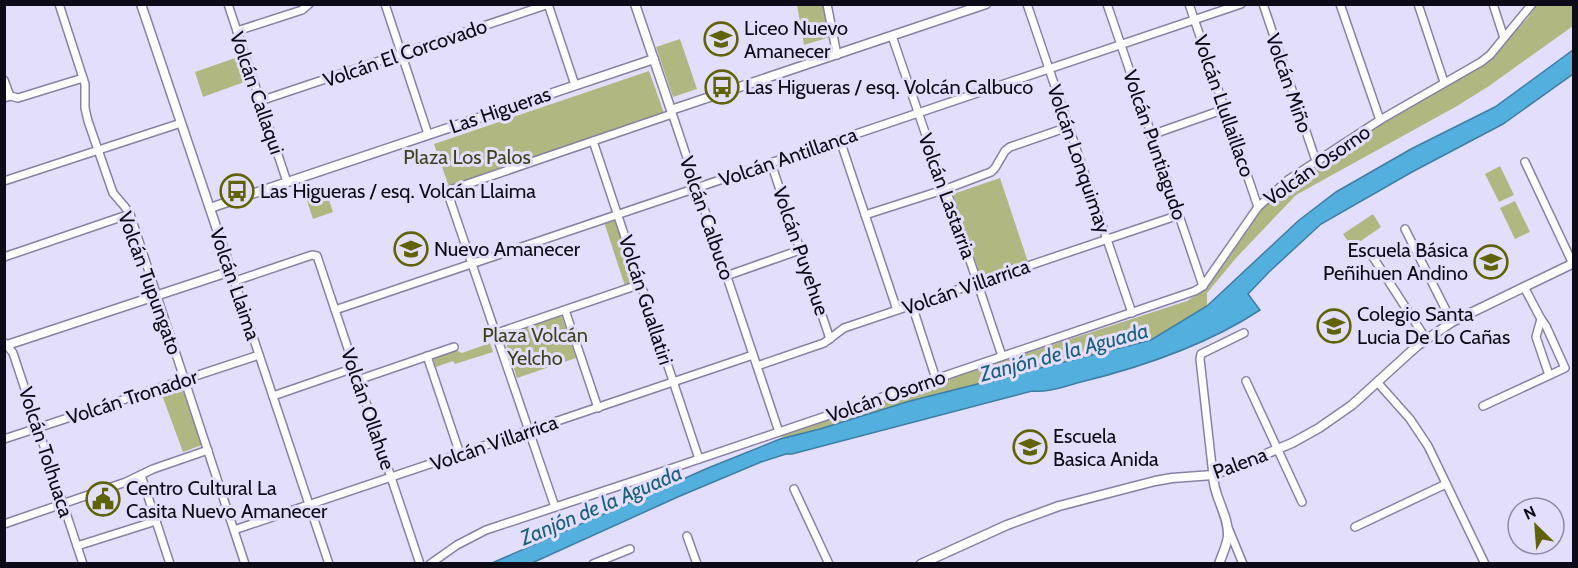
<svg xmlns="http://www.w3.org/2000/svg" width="1578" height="568" viewBox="0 0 1578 568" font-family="Cabin,sans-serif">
<rect width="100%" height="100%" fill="#e4defd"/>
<g fill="#b1b780">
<polygon points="797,5 823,5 830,37 804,45"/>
<polygon points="1537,5 1573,5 1573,26 1489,86 1457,106 1296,195 1236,258 1207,293 1207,306 1151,340 910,401 820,429 780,439 783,436 782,433 1187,301 1204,290 1225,263 1260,209 1302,173 1354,137 1485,62 1527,19"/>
<polygon points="680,39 697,89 673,97 656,47"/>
<polygon points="238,57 247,81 203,97 195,72"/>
<polygon points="649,71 664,113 449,187 434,144"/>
<polygon points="1500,166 1514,195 1499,202 1485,174"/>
<polygon points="1000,178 1028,262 981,278 953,194"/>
<polygon points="324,185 333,212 313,219 304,192"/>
<polygon points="1515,201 1530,232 1515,239 1500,208"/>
<polygon points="1373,214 1381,227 1352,247 1343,234"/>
<polygon points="615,220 617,221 636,279 633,283 625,286 604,222"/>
<polygon points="557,315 562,317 576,358 517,378 504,337 507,331"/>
<polygon points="490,343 493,352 455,364 453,361 436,367 433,357 454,349 462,353"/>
<polygon points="182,388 202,445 183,452 162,395"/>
</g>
<path fill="#52afde" stroke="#3e7ea3" stroke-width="1.5" d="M1573 50V74L1503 124 1412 172 1321 224 1269 272 1248 294 1260 310C1207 345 1142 367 1081 382 1065 386 1048 393 1032 391L792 454H786L761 462 680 496 532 563H492L708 468 780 439 820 429 910 401 1151 340 1207 306 1298 221 1336 192 1411 149 1495 107Z"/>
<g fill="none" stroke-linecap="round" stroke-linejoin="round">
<g stroke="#8881a4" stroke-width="10">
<g id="minor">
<polyline points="59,4 85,84 85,108 88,121 113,193 125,207 130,214 245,564"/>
<polyline points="228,4 287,182"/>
<polyline points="385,4 428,134"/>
<polyline points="548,4 575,85"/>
<polyline points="827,4 837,55"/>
<polyline points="1027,4 1132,313"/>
<polyline points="1107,4 1203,286"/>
<polyline points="1189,4 1258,207"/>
<polyline points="1263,4 1316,161"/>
<polyline points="1340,4 1380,120"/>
<polyline points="1418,4 1444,82"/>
<polyline points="1493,4 1504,38"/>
<polyline points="237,31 302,10 309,4"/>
<polyline points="892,36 942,182 946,189 1002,356"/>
<polyline points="4,80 10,96"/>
<polyline points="4,98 10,96 18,98 83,78"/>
<polyline points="260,101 549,4"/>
<polyline points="671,110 779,432"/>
<polyline points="1151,135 1225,109"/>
<polyline points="840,140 897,310"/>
<polyline points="593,141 699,459"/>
<polyline points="1525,162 1573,264"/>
<polyline points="771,163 830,339"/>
<polyline points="4,181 181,123"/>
<polyline points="865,215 946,189 991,172 995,168 1005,151 1010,147 1068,127"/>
<polyline points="1405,229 1452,322"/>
<polyline points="1369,251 1426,339"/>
<polyline points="4,257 130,214"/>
<polyline points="231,271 329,564"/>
<polyline points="726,276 800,250"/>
<polyline points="235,281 312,255 317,256 420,564"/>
<polyline points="912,305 936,379"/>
<polyline points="335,310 1241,4"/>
<polyline points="565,310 598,408"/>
<polyline points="1541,319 1536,337 1549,375"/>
<polyline points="497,333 641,284"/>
<polyline points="5,343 13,353 83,564"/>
<polyline points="427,356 460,454"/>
<polyline points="757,366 824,343 844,328 1179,215"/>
<polyline points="358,380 454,347"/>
<polyline points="1246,381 1302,502"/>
<polyline points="1378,383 1410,419 1428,446 1485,564"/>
<polyline points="273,396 354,368"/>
<polyline points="1483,406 1565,368 1546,326 1541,319 1524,287"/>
<polyline points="4,439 259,355"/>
<polyline points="141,475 170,564"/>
<polyline points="1213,475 1200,359 1201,354 1244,333"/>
<polyline points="794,489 829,564"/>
<polyline points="555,507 447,191 672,114"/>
<polyline points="4,524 126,482 153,469 208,450"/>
<polyline points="1355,527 1446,484"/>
<polyline points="234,530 753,355"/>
<polyline points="1229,530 1243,564"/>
<polyline points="687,536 697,564"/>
<polyline points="77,546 156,521"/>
<polyline points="430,564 457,545 486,530 652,475 1195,291 1203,286 1258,207 1288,180 1380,120 1481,62 1490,55 1532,4"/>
<polyline points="593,564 630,549"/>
</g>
</g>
<g stroke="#8881a4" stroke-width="11">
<g id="tertiary">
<polyline points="635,4 671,110 986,4"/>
<polyline points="210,208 654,59"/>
<polyline points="4,346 231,271 141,4"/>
<path d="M1213 475C1213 496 1229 515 1228 536 1227 545 1222 555 1219 564"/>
<polyline points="921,564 1007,525 1059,506 1155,481 1172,478 1213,475 1244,463 1292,443 1319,428 1352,405 1417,346 1452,322 1574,263"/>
</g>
</g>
<use href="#minor" stroke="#fff" stroke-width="7"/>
<use href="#tertiary" stroke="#fff" stroke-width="8"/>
</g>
<defs>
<g id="school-ring" transform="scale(1.725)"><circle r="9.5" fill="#e4defd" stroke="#5f6400" stroke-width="1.5"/><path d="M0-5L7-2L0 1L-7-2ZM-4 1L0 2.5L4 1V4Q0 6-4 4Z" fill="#5f6400"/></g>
<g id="bus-ring" transform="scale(1.725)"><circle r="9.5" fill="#e4defd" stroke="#5f6400" stroke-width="1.5"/><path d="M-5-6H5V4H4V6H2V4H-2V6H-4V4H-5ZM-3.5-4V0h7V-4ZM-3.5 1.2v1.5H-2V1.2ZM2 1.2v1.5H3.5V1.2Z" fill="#5f6400"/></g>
<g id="civic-ring" transform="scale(1.725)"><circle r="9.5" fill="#e4defd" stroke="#5f6400" stroke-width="1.5"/><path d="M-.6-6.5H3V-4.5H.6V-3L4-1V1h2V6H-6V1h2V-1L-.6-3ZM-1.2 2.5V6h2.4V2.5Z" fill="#5f6400"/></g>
</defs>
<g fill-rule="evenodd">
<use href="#school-ring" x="721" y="39"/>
<use href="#bus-ring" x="722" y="87"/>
<use href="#bus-ring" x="237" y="191"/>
<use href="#school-ring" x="411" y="249"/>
<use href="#school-ring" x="1491" y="262"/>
<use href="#school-ring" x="1334" y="326"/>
<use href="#school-ring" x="1030" y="447"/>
<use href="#civic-ring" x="103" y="499"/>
</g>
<g text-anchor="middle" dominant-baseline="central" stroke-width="6" stroke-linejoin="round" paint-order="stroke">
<g font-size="20" fill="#0e0b18" stroke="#e4defd" text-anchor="start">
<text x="744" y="28">Liceo Nuevo<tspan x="744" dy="23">Amanecer</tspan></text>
<text x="745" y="87">Las Higueras / esq. Volcán Calbuco</text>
<text x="260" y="191">Las Higueras / esq. Volcán Llaima</text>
<text x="434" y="249">Nuevo Amanecer</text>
<text x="1468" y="250" text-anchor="end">Escuela Básica<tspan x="1468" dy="23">Peñihuen Andino</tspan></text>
<text x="1357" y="314">Colegio Santa<tspan x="1357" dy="23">Lucia De Lo Cañas</tspan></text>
<text x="1053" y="436">Escuela<tspan x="1053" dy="23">Basica Anida</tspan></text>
<text x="126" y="488">Centro Cultural La<tspan x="126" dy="23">Casita Nuevo Amanecer</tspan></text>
</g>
<g font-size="20" fill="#0e0b18" stroke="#e4defd">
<text transform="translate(405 53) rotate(-19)">Volcán El Corcovado</text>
<text transform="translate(1289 83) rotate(71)">Volcán Miño</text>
<text transform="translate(257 93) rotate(71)">Volcán Callaqui</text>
<text transform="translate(1224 106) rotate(71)">Volcán Llullaillaco</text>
<text transform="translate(500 110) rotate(-19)">Las Higueras</text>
<text transform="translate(1155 145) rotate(71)">Volcán Puntiagudo</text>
<text transform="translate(788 157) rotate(-19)">Volcán Antillanca</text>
<text transform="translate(1079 159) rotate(71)">Volcán Lonquimay</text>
<text transform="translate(1317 165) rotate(-35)">Volcán Osorno</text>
<text transform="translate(947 196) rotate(70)">Volcán Lastarria</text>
<text transform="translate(707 218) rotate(71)">Volcán Calbuco</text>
<text transform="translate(801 251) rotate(71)">Volcán Puyehue</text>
<text transform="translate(150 283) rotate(70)">Volcán Tupungato</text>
<text transform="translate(235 284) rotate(71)">Volcán Llaima</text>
<text transform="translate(966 287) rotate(-19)">Volcán Villarrica</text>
<text transform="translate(646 300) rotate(72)">Volcán Guallatiri</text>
<text transform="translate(886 396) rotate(-19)">Volcán Osorno</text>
<text transform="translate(132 397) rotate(-18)">Volcán Tronador</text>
<text transform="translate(368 409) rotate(71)">Volcán Ollahue</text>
<text transform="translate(494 443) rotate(-19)">Volcán Villarrica</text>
<text transform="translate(46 452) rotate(72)">Volcán Tolhuaca</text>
<text transform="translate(1240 463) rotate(-20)">Palena</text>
</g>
<g font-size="20" fill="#3e411c" stroke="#e4defd">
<text x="467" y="157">Plaza Los Palos</text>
<text x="535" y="335">Plaza Volcán<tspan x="535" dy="23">Yelcho</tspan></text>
</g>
<g font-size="21" font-style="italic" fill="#195f7f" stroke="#e4defd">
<text transform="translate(1064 352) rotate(-15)">Zanjón de la Aguada</text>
<text transform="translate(601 505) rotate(-23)">Zanjón de la Aguada</text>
</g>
</g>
<rect width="1578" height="568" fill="none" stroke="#0e0b18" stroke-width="12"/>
<g transform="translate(1536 526) rotate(335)"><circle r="28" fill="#e4defd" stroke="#8e8aa1" stroke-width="1.5"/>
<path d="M0-4.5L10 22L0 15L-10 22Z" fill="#5f6400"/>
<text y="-9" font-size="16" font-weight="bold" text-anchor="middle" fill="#0e0b18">N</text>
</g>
</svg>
